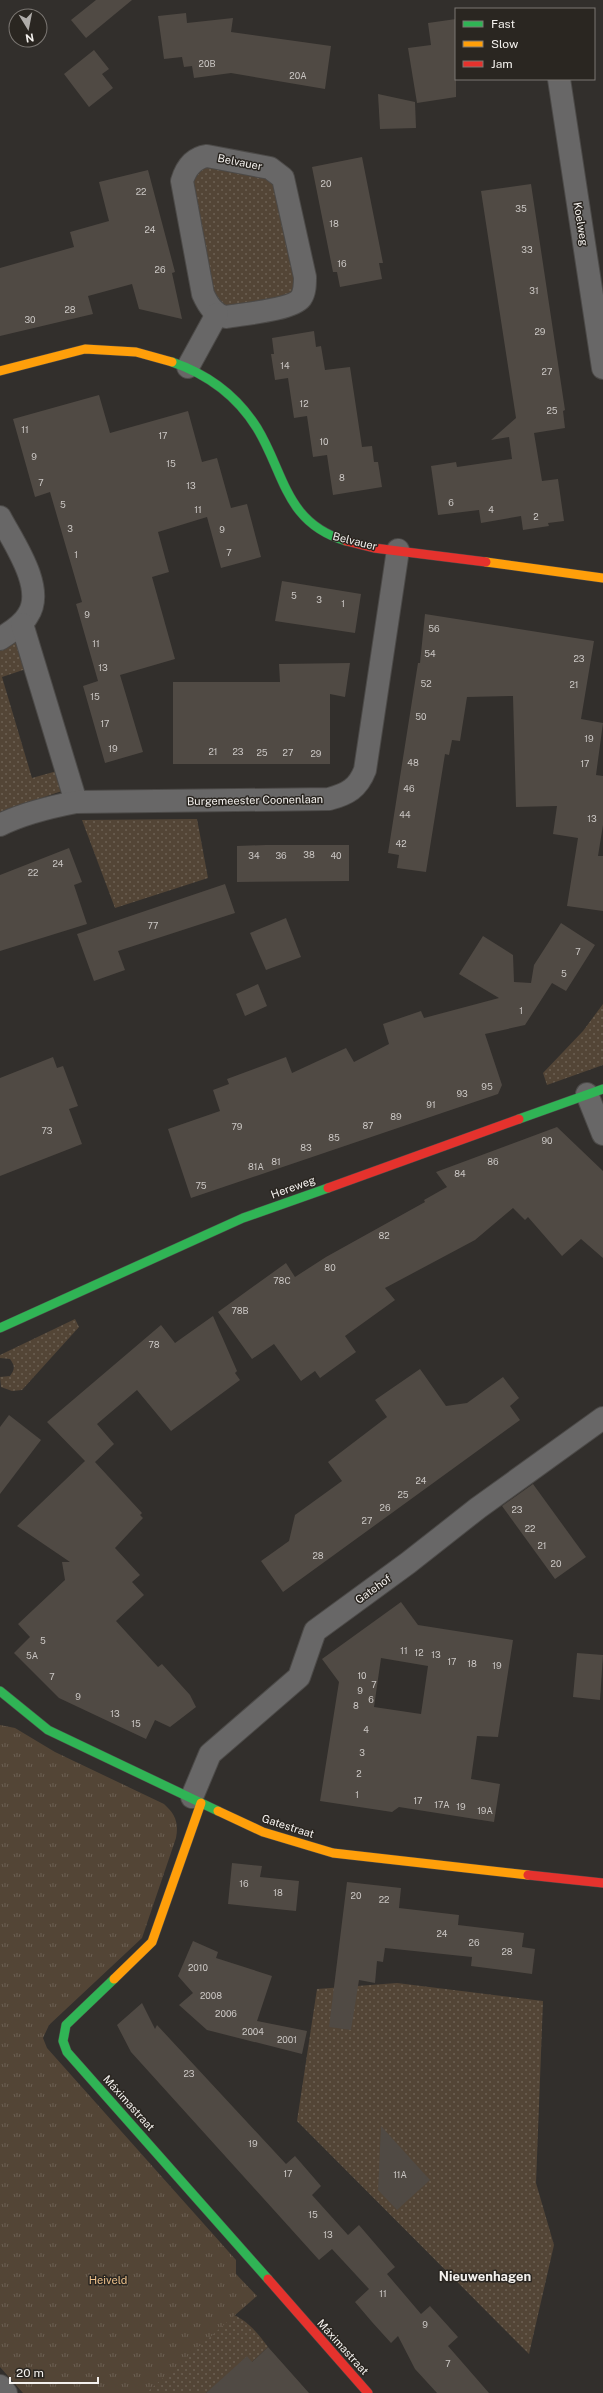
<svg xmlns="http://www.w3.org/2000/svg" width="603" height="2393" viewBox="0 0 603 2393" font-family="'Public Sans',sans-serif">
<defs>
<pattern id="grass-dots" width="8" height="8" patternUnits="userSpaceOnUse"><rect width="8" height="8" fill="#534536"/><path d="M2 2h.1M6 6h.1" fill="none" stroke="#6c6053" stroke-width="1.8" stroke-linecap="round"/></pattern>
<pattern id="park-tufts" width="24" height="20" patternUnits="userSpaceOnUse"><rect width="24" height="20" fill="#534536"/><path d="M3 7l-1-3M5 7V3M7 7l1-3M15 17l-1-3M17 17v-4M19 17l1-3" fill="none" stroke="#6c6053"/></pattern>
</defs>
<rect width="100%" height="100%" fill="#322f2c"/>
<g fill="url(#grass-dots)">
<polygon points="204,165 275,180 297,274 293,291 283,298 224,306 212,295 191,179"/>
<polygon points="16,640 26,669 2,677 32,778 57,771 62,791 0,812 0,651"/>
<polygon points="197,819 208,878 115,908 82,820"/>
<polygon points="603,1004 603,1065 547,1085 543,1073 583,1031"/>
<path d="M75 1319 79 1327 22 1390 12 1391 1 1387 0 1377 10 1376C15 1369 15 1366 10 1359L0 1358V1355Z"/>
<polygon points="397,1983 543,2001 536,2183 554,2245 529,2354 297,2121 317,1989"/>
<path d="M220 2309C245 2318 253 2327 268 2347L252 2362 206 2393H109Z"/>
</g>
<path fill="url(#park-tufts)" d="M0 1725 15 1728 55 1752 164 1804C175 1814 179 1822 176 1838L142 1938 49 2025 43 2038 47 2048 236 2260V2274L257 2296 146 2393H23L0 2367Z"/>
<g fill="#504a44" fill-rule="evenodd">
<polygon points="96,0 132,0 86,38 71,20"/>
<polygon points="186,13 187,23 233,18 231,32 331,46 325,89 231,73 194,78 192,66 184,67 182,57 164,59 158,16"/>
<polygon points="456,19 456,97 417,103 408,48 431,45 428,23"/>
<polygon points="94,50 109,69 102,74 113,88 89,107 64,74"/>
<polygon points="378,94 415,102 416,128 380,129"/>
<polygon points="362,157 383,263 379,263 382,279 340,287 337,272 333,272 312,167"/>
<polygon points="148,170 175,272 172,273 182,319 139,309 132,284 88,296 93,314 0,336 0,268 74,247 70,232 109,221 99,182"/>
<polygon points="531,184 565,410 563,411 565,428 534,433 542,481 558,479 564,521 548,523 549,526 523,530 521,516 481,523 479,510 438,515 431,466 456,462 457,467 512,459 509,437 491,440 516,418 481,191"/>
<polygon points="314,331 316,347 321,346 325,370 350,367 362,447 372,446 374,462 378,462 382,487 333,495 327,455 313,457 307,416 294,418 288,378 275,380 271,354 274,354 272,338"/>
<polygon points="99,395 110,433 188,411 202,462 217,458 231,508 247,504 261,557 221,568 207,517 158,532 169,572 152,577 175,659 120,675 143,752 105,763 83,686 98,681 76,604 82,602 50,492 35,497 13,419"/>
<polygon points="282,581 361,594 355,633 275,621"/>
<polygon points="425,614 594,641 581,719 603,723 596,775 603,776 603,825 598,856 603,856 603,911 567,906 578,838 553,834 557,806 516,807 513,696 467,697 460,741 452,740 449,755 445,754 426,872 397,868 399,855 388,853 418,663 420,663"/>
<polygon points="350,663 345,697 330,694 330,764 173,764 173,682 280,682 279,664"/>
<polygon points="266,845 349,845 349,881 237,882 237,846"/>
<polygon points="69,848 82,882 74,885 87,924 0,951 0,875"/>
<polygon points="225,884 235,913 118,951 125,970 94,981 77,934"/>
<polygon points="286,918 301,957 266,970 250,933"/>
<polygon points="561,923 595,945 566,991 552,983 525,1025 485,1034 502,1085 498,1094 191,1198 168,1129 220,1111 213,1090 229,1084 227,1079 286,1057 292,1073 346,1048 354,1062 389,1044 383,1024 421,1011 424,1018 499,998 459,974 483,936 513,955 514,982 531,983 534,965"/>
<polygon points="258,984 267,1006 245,1016 236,994"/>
<polygon points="53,1057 57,1068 63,1066 78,1106 69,1109 82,1144 0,1176 0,1078"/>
<polygon points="557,1127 603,1171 603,1258 581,1239 562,1256 528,1217 525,1220 513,1208 475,1240 385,1288 395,1300 345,1336 356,1352 320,1378 315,1371 301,1381 274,1344 252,1359 218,1312 286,1263 295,1277 326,1257 425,1202 424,1200 447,1187 436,1172"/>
<polygon points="213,1316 237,1371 235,1373 240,1380 171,1431 137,1390 97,1424 114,1444 95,1462 142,1513 140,1515 143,1518 115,1548 140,1575 132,1582 144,1595 116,1621 158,1667 162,1664 190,1695 196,1707 170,1727 155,1720 146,1739 59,1698 14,1653 30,1637 18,1624 65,1580 62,1562 70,1562 17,1526 85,1461 47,1422 161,1325 175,1343"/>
<polygon points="420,1369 446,1406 467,1403 503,1377 519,1398 510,1406 520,1420 283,1592 261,1561 289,1541 295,1515 342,1481 328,1462 387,1417 375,1400"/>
<polygon points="9,1415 41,1440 0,1494 0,1427"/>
<polygon points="533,1484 586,1557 555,1579 502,1506"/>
<path d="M401 1602 418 1625 513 1640 498 1737 477 1736 471 1779 500 1784 494 1822 399 1807 392 1812 320 1801 339 1682 322 1659ZM381 1658 428 1666 421 1714 374 1707Z"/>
<polygon points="577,1653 603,1655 600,1700 573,1697"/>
<polygon points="232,1863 262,1866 260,1877 299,1881 296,1911 228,1904"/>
<polygon points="347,1882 401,1888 399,1908 459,1915 458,1925 524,1933 522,1947 535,1949 532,1974 471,1966 472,1957 385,1948 383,1962 377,1961 375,1983 359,1980 351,2030 329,2027"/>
<polygon points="193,1941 218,1952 216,1958 272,1976 257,2021 307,2031 302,2054 207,2030 179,2005 193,1993 178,1976"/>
<polygon points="142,2003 155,2029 157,2025 286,2164 295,2156 321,2186 312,2195 348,2235 359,2225 395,2267 387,2274 421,2314 430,2306 458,2337 448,2346 489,2393 437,2393 415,2369 398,2336 391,2343 372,2322 355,2302 369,2289 332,2249 319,2260 131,2052 117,2025"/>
<polygon points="381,2126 430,2180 397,2210 378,2190"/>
<polygon points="268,2347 309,2393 206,2393 247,2356 252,2362"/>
</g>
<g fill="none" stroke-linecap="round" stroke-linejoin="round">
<g stroke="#4c4a48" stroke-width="24">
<g id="street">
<polyline points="559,79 603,368"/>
<path d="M207 156 270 168 283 178 305 277C305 284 305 292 301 298 292 310 242 314 226 317 214 315 208 305 203 294L182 181C186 168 193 158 207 156Z"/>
<polyline points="188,367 217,314"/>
<path d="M0 517C13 542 46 588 28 615 22 626 10 632 0 639"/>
<polyline points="22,624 76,802"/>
<path d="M0 825C24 813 50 807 76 802L329 799C348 794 358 788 365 770L398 550"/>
<polyline points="587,1094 603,1134"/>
<polyline points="192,1797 210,1754 299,1677 315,1631 408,1563 478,1508 603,1418"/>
<polyline points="0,2386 6,2393"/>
</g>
</g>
<g stroke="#4c4a48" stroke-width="10">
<g id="fast">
<path d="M172 362C207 374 237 396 257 428 285 474 285 523 346 541"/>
<polyline points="519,1119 603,1089"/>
<polyline points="0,1328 243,1218 328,1188"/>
<polyline points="0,1691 48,1730 218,1811"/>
<polyline points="114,1979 66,2025 63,2041 67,2052 268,2279"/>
</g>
</g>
<g stroke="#4c4a48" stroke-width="10">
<g id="slow">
<polyline points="0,371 85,349 136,352 172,362"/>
<polyline points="486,562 603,578"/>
<polyline points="218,1811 263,1832 333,1853 528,1875"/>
<polyline points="114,1979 152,1942 201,1803"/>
</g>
</g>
<g stroke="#4c4a48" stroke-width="10">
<g id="jam">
<polyline points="346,541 374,548 486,562"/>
<polyline points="328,1188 519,1119"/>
<polyline points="528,1875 603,1883"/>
<polyline points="268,2279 368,2393"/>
</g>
</g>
<use href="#street" stroke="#686767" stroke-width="22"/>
<use href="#fast" stroke="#30b455" stroke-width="9"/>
<use href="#slow" stroke="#ff9f0a" stroke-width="9"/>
<use href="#jam" stroke="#e5322d" stroke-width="9"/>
</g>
<g text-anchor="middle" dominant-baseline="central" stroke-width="3" stroke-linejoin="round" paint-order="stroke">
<g font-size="9" fill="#cbc7c4">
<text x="207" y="63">20B</text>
<text x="298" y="75">20A</text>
<text x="326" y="183">20</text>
<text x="141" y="191">22</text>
<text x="521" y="208">35</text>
<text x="334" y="223">18</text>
<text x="150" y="229">24</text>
<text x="527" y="249">33</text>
<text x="342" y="263">16</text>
<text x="160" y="269">26</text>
<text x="534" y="290">31</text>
<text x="70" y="309">28</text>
<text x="30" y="319">30</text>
<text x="540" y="331">29</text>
<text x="285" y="365">14</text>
<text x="547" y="371">27</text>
<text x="304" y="403">12</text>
<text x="552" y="410">25</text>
<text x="25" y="429">11</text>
<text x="163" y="435">17</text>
<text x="324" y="441">10</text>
<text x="34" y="456">9</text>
<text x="171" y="463">15</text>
<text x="342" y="477">8</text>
<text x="41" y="482">7</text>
<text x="191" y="485">13</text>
<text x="451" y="502">6</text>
<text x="63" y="504">5</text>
<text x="198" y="509">11</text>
<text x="491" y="509">4</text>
<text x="536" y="516">2</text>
<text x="70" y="528">3</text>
<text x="222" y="529">9</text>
<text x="229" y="552">7</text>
<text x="76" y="554">1</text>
<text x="294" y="595">5</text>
<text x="319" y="599">3</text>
<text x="343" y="603">1</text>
<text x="87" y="614">9</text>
<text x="434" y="628">56</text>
<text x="96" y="643">11</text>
<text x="430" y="653">54</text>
<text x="579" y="658">23</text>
<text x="103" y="667">13</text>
<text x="426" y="683">52</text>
<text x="574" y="684">21</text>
<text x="95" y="696">15</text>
<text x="421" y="716">50</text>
<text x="105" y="723">17</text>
<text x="589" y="738">19</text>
<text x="113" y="748">19</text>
<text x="213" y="751">21</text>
<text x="238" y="751">23</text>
<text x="262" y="752">25</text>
<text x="288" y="752">27</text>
<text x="316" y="753">29</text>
<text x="413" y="762">48</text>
<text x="585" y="763">17</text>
<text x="409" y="788">46</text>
<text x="405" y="814">44</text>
<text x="592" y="818">13</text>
<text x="401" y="843">42</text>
<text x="309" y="854">38</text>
<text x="254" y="855">34</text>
<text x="281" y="855">36</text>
<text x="336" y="855">40</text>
<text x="58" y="863">24</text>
<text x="33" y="872">22</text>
<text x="153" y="925">77</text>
<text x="578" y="951">7</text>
<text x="564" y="973">5</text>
<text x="521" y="1010">1</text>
<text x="487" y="1086">95</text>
<text x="462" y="1093">93</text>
<text x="431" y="1104">91</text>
<text x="396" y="1116">89</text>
<text x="368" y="1125">87</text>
<text x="237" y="1126">79</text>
<text x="47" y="1130">73</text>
<text x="334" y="1137">85</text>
<text x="547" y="1140">90</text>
<text x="306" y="1147">83</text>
<text x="276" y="1161">81</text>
<text x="493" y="1161">86</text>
<text x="256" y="1166">81A</text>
<text x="460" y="1173">84</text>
<text x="201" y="1185">75</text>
<text x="384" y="1235">82</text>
<text x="330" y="1267">80</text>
<text x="282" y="1280">78C</text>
<text x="240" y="1310">78B</text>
<text x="154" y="1344">78</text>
<text x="421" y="1480">24</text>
<text x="403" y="1494">25</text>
<text x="385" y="1507">26</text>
<text x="517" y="1509">23</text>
<text x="367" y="1520">27</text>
<text x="530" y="1528">22</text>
<text x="542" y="1545">21</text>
<text x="318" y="1555">28</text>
<text x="556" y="1563">20</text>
<text x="43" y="1640">5</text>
<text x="404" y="1650">11</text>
<text x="419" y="1652">12</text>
<text x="436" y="1654">13</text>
<text x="32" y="1655">5A</text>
<text x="452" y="1661">17</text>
<text x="472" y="1663">18</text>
<text x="497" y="1665">19</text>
<text x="362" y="1675">10</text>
<text x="52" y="1676">7</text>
<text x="374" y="1684">7</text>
<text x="360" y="1690">9</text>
<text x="78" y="1696">9</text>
<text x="371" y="1699">6</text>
<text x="356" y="1705">8</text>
<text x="115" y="1713">13</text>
<text x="136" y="1723">15</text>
<text x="366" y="1729">4</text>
<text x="362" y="1752">3</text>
<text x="359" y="1773">2</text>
<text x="357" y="1794">1</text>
<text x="418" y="1800">17</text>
<text x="442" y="1804">17A</text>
<text x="461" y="1806">19</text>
<text x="485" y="1810">19A</text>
<text x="244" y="1883">16</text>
<text x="278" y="1892">18</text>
<text x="356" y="1895">20</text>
<text x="384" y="1899">22</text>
<text x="442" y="1933">24</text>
<text x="474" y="1942">26</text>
<text x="507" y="1951">28</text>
<text x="198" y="1967">2010</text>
<text x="211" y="1995">2008</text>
<text x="226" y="2013">2006</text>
<text x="253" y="2031">2004</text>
<text x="287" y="2039">2001</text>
<text x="189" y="2073">23</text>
<text x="253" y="2143">19</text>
<text x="288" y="2173">17</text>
<text x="400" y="2174">11A</text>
<text x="313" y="2214">15</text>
<text x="328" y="2234">13</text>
<text x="383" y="2293">11</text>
<text x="425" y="2324">9</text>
<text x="448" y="2363">7</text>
</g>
<g font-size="11" fill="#f4f1ee" stroke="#2a2621">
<text transform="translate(240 162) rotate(11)">Belvauer</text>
<text transform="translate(581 224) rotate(81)">Koelweg</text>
<text transform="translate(355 541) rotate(14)">Belvauer</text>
<text transform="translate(255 800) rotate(-1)">Burgemeester Coonenlaan</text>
<text transform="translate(293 1187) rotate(-20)">Hereweg</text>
<text transform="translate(373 1589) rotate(-36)">Gatehof</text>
<text transform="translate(288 1826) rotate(18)">Gatestraat</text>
<text transform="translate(129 2103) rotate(48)">Máximastraat</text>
<text transform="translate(343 2347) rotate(48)">Máximastraat</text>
</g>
<g font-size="11" fill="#edc18b" stroke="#2a2621">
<text x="108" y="2280">Heiveld</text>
</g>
<g font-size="13" font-weight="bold" fill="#f4f1ee" stroke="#2a2621">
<text x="485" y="2276">Nieuwenhagen</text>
</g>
</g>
<rect x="455" y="8" width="140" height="72" fill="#2a2621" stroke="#7b7773"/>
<rect x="463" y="21" width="20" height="6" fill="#30b455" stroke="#7b7773"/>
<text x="491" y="28" font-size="12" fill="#f4f1ee">Fast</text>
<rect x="463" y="41" width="20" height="6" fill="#ff9f0a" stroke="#7b7773"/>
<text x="491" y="48" font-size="12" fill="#f4f1ee">Slow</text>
<rect x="463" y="61" width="20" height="6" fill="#e5322d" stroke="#7b7773"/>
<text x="491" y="68" font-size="12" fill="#f4f1ee">Jam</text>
<g transform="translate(28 28) rotate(170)"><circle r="19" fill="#2a2621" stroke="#7b7773"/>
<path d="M0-3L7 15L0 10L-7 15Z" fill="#b0adaa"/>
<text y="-6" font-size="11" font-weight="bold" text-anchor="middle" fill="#f4f1ee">N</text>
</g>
<path d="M10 2377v6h88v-6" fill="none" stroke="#f4f1ee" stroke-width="2"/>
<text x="16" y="2377" font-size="12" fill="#f4f1ee" stroke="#2a2621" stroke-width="3" paint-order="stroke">20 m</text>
</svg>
